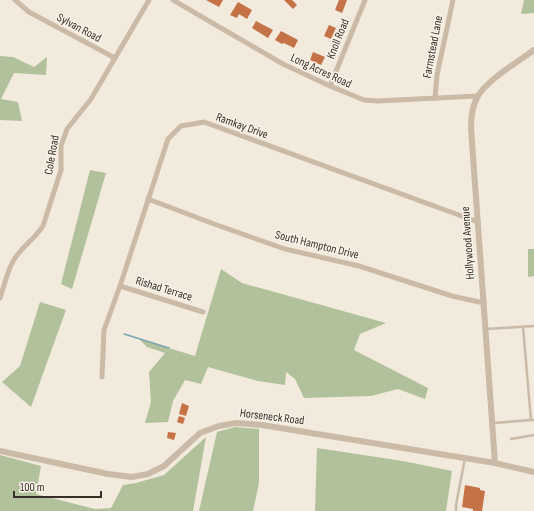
<svg xmlns="http://www.w3.org/2000/svg" width="534" height="511" viewBox="0 0 534 511" font-family="'Sofia Sans Condensed',sans-serif">
<rect width="100%" height="100%" fill="#f2eadc"/>
<g fill="#b1c19c">
<polygon points="524,0 534,0 534,13 521,14"/>
<polygon points="0,56 13,57 34,67 47,57 46,75 14,73 1,99 18,102 22,121 0,120"/>
<polygon points="90,170 106,173 72,289 61,284"/>
<polygon points="528,249 534,249 534,276 528,277"/>
<polygon points="221,269 242,283 386,323 360,334 354,350 428,388 425,399 398,389 371,396 304,398 295,379 286,372 285,385 258,381 208,367 201,384 185,380 173,401 168,422 145,423 151,402 149,372 165,353 147,347 139,339 195,356"/>
<polygon points="40,302 66,310 31,407 2,382 20,366"/>
<polygon points="235,427 259,429 259,483 253,511 199,511 217,432"/>
<polygon points="206,437 193,511 0,511 0,455 41,466 36,494 95,509 111,508 123,485 136,483 164,475"/>
<polygon points="317,448 403,461 452,471 446,511 315,511"/>
</g>
<g fill="none" stroke-linecap="round" stroke-linejoin="round">
<polyline stroke="#7ba8af" stroke-width="1.5" points="124,334 169,348"/>
</g>
<g fill="#c57247">
<polygon points="206,0 223,0 219,7"/>
<polygon points="284,0 292,0 297,5 293,9"/>
<polygon points="339,0 347,0 342,13 335,10"/>
<polygon points="238,2 252,10 247,19 239,14 237,18 230,15"/>
<polygon points="256,21 273,30 268,38 252,28"/>
<polygon points="329,25 336,28 331,39 324,36"/>
<polygon points="281,31 298,40 294,48 284,43 282,44 275,40"/>
<polygon points="313,52 325,57 321,65 310,60"/>
<polygon points="182,403 189,406 186,416 179,414"/>
<polygon points="179,416 185,418 183,424 177,422"/>
<polygon points="168,432 176,433 174,440 167,438"/>
<polygon points="465,485 480,488 480,490 485,491 482,511 473,511 473,509 462,507"/>
</g>
<g fill="none" stroke-linecap="round" stroke-linejoin="round">
<g stroke="#cabba8" stroke-width="2.5">
<polyline points="523,327 531,420 534,420"/>
<polyline points="486,329 534,326"/>
<polyline points="493,423 531,420"/>
<polyline points="511,439 534,435"/>
<polyline points="456,511 456,505 465,458"/>
</g>
<g stroke="#cabba8" stroke-width="5">
<polyline points="15,0 29,12 115,58"/>
<polyline points="173,0 283,64 330,86 364,100 378,101 477,96"/>
<polyline points="330,86 365,0"/>
<polyline points="435,98 437,75 453,0"/>
<polyline points="148,199 214,224 285,249 359,266 452,296 484,303"/>
<polyline points="120,286 203,312"/>
<path d="M0 298C5 284 8 266 18 254 26 244 36 237 43 226L61 170V145L65 135 67 129 91 99 149 0"/>
<polyline points="102,377 104,330 120,286 168,139 181,126 204,122 478,222"/>
</g>
<g stroke="#cabba8" stroke-width="6">
<polyline points="0,451 108,474 132,477 148,474 164,466 200,433 219,426 236,423 262,425 311,433 495,463 534,472"/>
<path d="M495 463 471 128C471 118 472 107 477 98 484 82 519 61 534 50"/>
</g>
</g>
<g text-anchor="middle" dominant-baseline="central" stroke-width="3" stroke-linejoin="round" paint-order="stroke">
<g font-size="12" fill="#372e28" stroke="#faf3e9">
<text transform="translate(79 28) rotate(28)">Sylvan Road</text>
<text transform="translate(338 39) rotate(-68)">Knoll Road</text>
<text transform="translate(433 47) rotate(-79)">Farmstead Lane</text>
<text transform="translate(321 71) rotate(25)">Long Acres Road</text>
<text transform="translate(242 126) rotate(20)">Ramkay Drive</text>
<text transform="translate(52 155) rotate(-80)">Cole Road</text>
<text transform="translate(468 243) rotate(-94)">Hollywood Avenue</text>
<text transform="translate(317 245) rotate(14)">South Hampton Drive</text>
<text transform="translate(164 289) rotate(17)">Rishad Terrace</text>
<text transform="translate(272 417) rotate(7)">Horseneck Road</text>
</g>
</g>
<path d="M14 491v6h87v-6" fill="none" stroke="#372e28" stroke-width="2"/>
<text x="20" y="491" font-size="12" fill="#372e28" stroke="#faf3e9" stroke-width="3" paint-order="stroke">100 m</text>
</svg>
